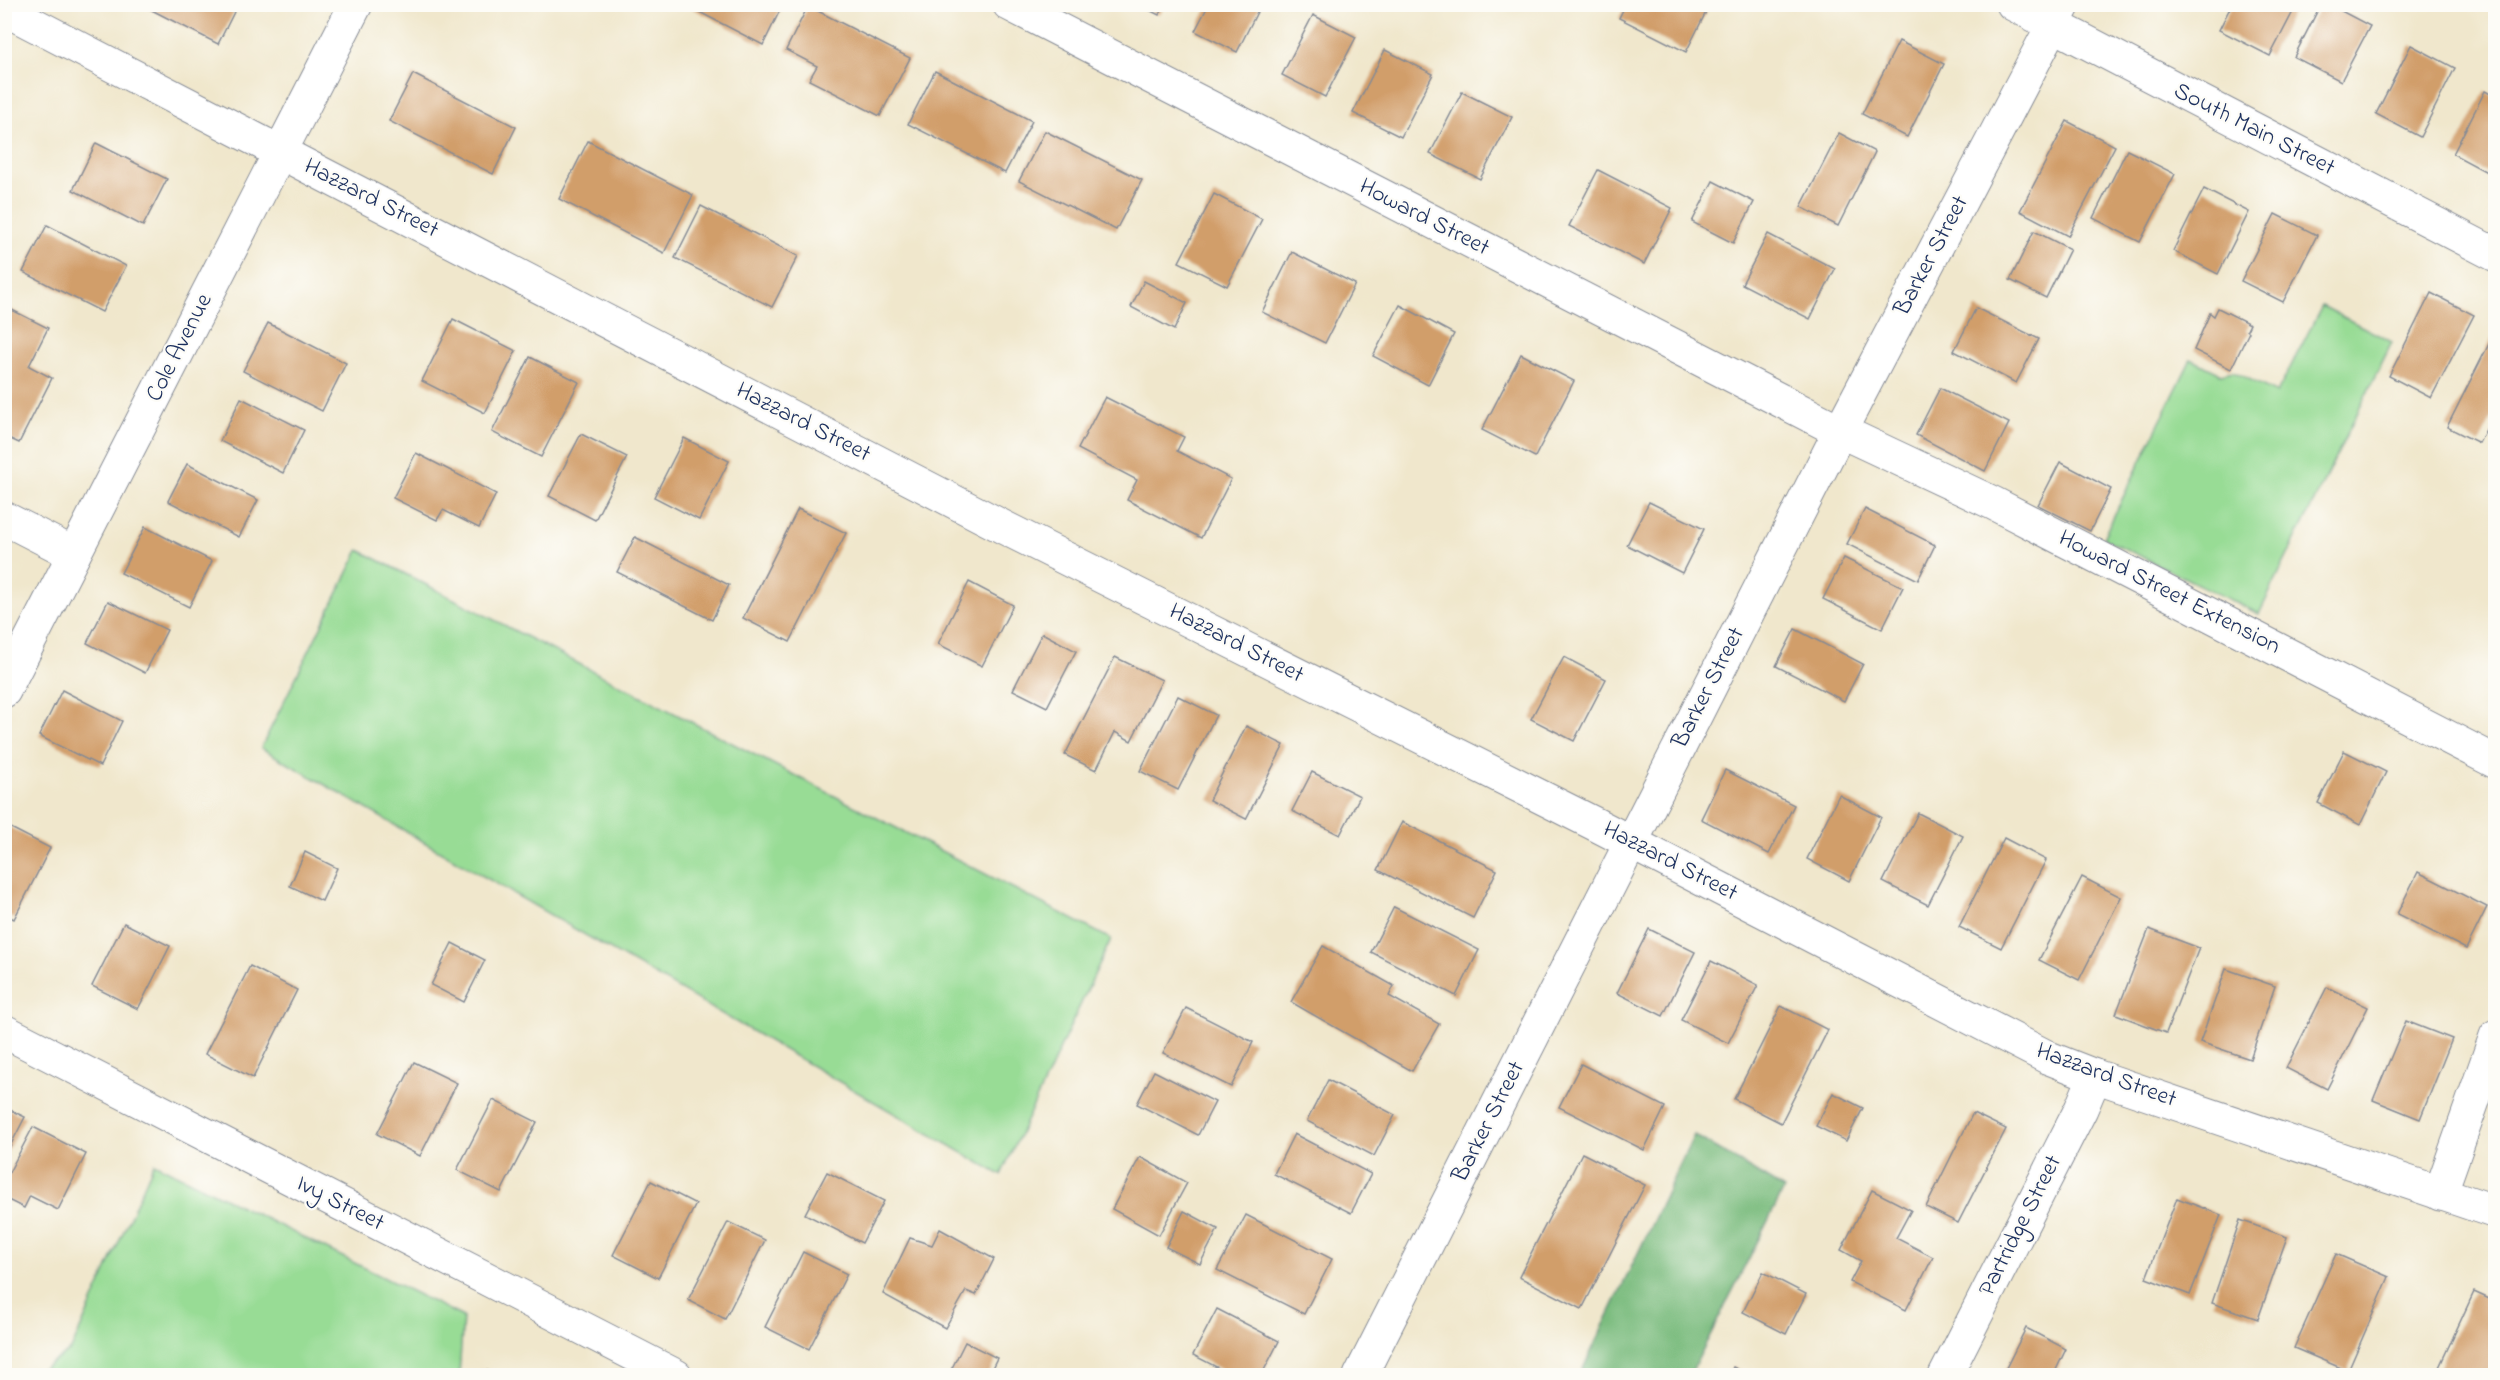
<svg xmlns="http://www.w3.org/2000/svg" width="2500" height="1380" viewBox="0 0 2500 1380" font-family="'Indie Flower',sans-serif">
<rect width="100%" height="100%" fill="#fdfcf7"/>
<filter id="ink" filterUnits="userSpaceOnUse"><feTurbulence type="fractalNoise" baseFrequency=".0167" numOctaves="2"/><feDisplacementMap in="SourceGraphic" scale="12" xChannelSelector="R" yChannelSelector="G"/><feConvolveMatrix kernelMatrix="1 2 1 2 8 2 1 2 1" color-interpolation-filters="sRGB"/></filter>
<filter id="wash" filterUnits="userSpaceOnUse"><feTurbulence type="fractalNoise" baseFrequency=".008" numOctaves="4" result="noise"/><feDisplacementMap in="SourceGraphic" scale="24" xChannelSelector="R" yChannelSelector="G"/><feGaussianBlur stdDeviation="1.35" result="paint"/><feColorMatrix in="noise" values="0 0 0 0 0 0 0 0 0 0 0 0 0 0 0 0 0 1.4 0 .05"/><feComposite in="paint" operator="in"/></filter>
<g filter="url(#wash)">
<rect width="100%" height="100%" fill="#f0e7cc"/>
<g fill="#98dc95" stroke="#5a867a" stroke-width="1.5">
<polygon points="2322,306 2392,342 2259,614 2103,538 2191,359 2221,374 2233,371 2277,393"/>
<polygon points="359,550 1111,939 1001,1175 261,748"/>
<polygon points="154,1163 463,1317 459,1375 33,1375 71,1350"/>
</g>
<polygon fill="#7abc7e" stroke="#4a766e" stroke-width="1.5" points="1694,1135 1784,1189 1690,1375 1580,1375"/>
<g id="blocks">
<g fill="#d19e6b">
<polygon points="140,4 238,4 218,44"/>
<polygon points="684,4 783,4 763,45"/>
<polygon points="1137,4 1164,4 1159,15"/>
<polygon points="1209,4 1261,4 1237,52 1195,31"/>
<polygon points="1626,4 1710,4 1686,52 1619,18"/>
<polygon points="2232,4 2297,4 2270,56 2219,30"/>
<polygon points="2321,4 2328,4 2370,26 2341,81 2294,57"/>
<polygon points="808,6 910,58 880,116 809,80 817,66 786,50"/>
<polygon points="1313,15 1356,37 1325,97 1282,75"/>
<polygon points="1899,41 1944,64 1907,137 1862,114"/>
<polygon points="2411,45 2455,68 2420,137 2376,114"/>
<polygon points="1385,50 1433,74 1401,137 1353,113"/>
<polygon points="935,71 1032,121 1005,173 908,124"/>
<polygon points="413,74 516,127 493,174 389,121"/>
<polygon points="2485,91 2496,97 2496,177 2453,154"/>
<polygon points="1462,92 1512,117 1480,179 1430,154"/>
<polygon points="2067,121 2115,146 2068,236 2020,211"/>
<polygon points="1045,131 1142,180 1116,230 1019,181"/>
<polygon points="1839,133 1875,152 1838,226 1801,207"/>
<polygon points="588,141 693,195 664,253 559,199"/>
<polygon points="96,143 167,179 143,226 73,190"/>
<polygon points="2127,150 2175,174 2140,242 2093,218"/>
<polygon points="1598,170 1672,208 1644,264 1569,226"/>
<polygon points="1713,181 1754,202 1733,243 1692,222"/>
<polygon points="2204,189 2249,212 2218,274 2173,251"/>
<polygon points="1214,194 1262,219 1227,286 1179,262"/>
<polygon points="701,206 798,256 772,307 675,258"/>
<polygon points="2275,214 2317,235 2283,302 2241,281"/>
<polygon points="47,225 126,266 102,312 23,272"/>
<polygon points="2034,231 2070,249 2046,298 2010,280"/>
<polygon points="1768,234 1835,269 1810,319 1742,284"/>
<polygon points="1292,252 1355,284 1325,343 1262,312"/>
<polygon points="1144,281 1187,303 1174,330 1131,307"/>
<polygon points="2431,293 2474,315 2431,398 2389,376"/>
<polygon points="1400,305 1454,334 1428,385 1373,356"/>
<polygon points="8,308 48,328 29,366 52,378 19,443 4,436 4,314"/>
<polygon points="1976,308 2039,339 2016,383 1954,351"/>
<polygon points="2218,308 2250,324 2247,330 2249,332 2231,369 2194,350 2210,313 2214,316"/>
<polygon points="453,319 516,351 485,413 422,381"/>
<polygon points="268,323 346,363 322,411 243,371"/>
<polygon points="2494,334 2496,335 2496,410 2479,443 2447,427"/>
<polygon points="1521,354 1574,381 1535,457 1482,430"/>
<polygon points="530,357 579,382 541,457 492,432"/>
<polygon points="1940,388 2009,423 1985,471 1916,435"/>
<polygon points="1105,397 1184,437 1177,451 1231,479 1201,538 1127,500 1137,480 1078,449"/>
<polygon points="241,398 304,430 283,473 220,441"/>
<polygon points="581,434 627,457 595,520 549,496"/>
<polygon points="684,438 729,461 699,520 654,497"/>
<polygon points="416,453 496,494 479,528 443,510 437,520 393,498"/>
<polygon points="2060,462 2111,489 2090,531 2038,505"/>
<polygon points="187,464 258,500 239,537 168,501"/>
<polygon points="1649,502 1704,529 1682,573 1627,545"/>
<polygon points="798,509 846,533 790,642 743,618"/>
<polygon points="1865,509 1935,545 1918,580 1847,544"/>
<polygon points="145,527 212,561 189,607 121,573"/>
<polygon points="635,537 729,585 712,620 617,572"/>
<polygon points="1844,558 1903,587 1882,629 1823,599"/>
<polygon points="969,582 1013,605 982,666 938,644"/>
<polygon points="108,601 167,630 145,673 87,643"/>
<polygon points="1795,629 1863,664 1844,701 1776,666"/>
<polygon points="1042,633 1076,651 1047,707 1013,690"/>
<polygon points="1115,657 1162,680 1131,741 1115,732 1096,770 1065,755"/>
<polygon points="1564,657 1606,679 1574,741 1531,719"/>
<polygon points="62,690 122,721 100,766 39,736"/>
<polygon points="1178,696 1216,715 1178,790 1140,771"/>
<polygon points="1246,726 1284,745 1246,819 1209,800"/>
<polygon points="2344,751 2386,772 2360,825 2318,803"/>
<polygon points="1725,770 1794,805 1769,854 1701,819"/>
<polygon points="1312,772 1360,796 1340,835 1292,811"/>
<polygon points="1839,795 1881,817 1849,881 1807,859"/>
<polygon points="1918,813 1963,836 1928,905 1883,882"/>
<polygon points="1402,822 1497,870 1473,918 1378,870"/>
<polygon points="7,826 50,848 14,919 4,914 4,831"/>
<polygon points="2004,838 2046,860 2001,948 1959,927"/>
<polygon points="305,852 337,868 322,901 290,886"/>
<polygon points="2418,872 2487,907 2466,949 2397,914"/>
<polygon points="2082,877 2121,897 2079,980 2039,960"/>
<polygon points="1394,907 1479,950 1456,996 1371,952"/>
<polygon points="124,923 170,946 138,1009 92,986"/>
<polygon points="1649,929 1695,952 1663,1016 1617,993"/>
<polygon points="2149,929 2199,948 2166,1033 2116,1014"/>
<polygon points="452,943 485,960 464,1002 431,985"/>
<polygon points="1323,946 1394,986 1389,996 1439,1024 1412,1071 1291,1002"/>
<polygon points="1711,961 1758,985 1728,1043 1681,1020"/>
<polygon points="250,966 297,990 253,1078 205,1054"/>
<polygon points="2226,969 2275,986 2250,1059 2200,1042"/>
<polygon points="2327,987 2368,1007 2327,1089 2286,1068"/>
<polygon points="1781,1006 1828,1030 1781,1123 1734,1099"/>
<polygon points="1186,1008 1253,1042 1231,1087 1163,1053"/>
<polygon points="2406,1021 2452,1039 2420,1119 2373,1100"/>
<polygon points="414,1062 457,1083 420,1156 377,1134"/>
<polygon points="1581,1064 1665,1107 1644,1150 1559,1107"/>
<polygon points="1154,1071 1215,1102 1198,1135 1137,1104"/>
<polygon points="1328,1080 1395,1115 1374,1156 1307,1121"/>
<polygon points="1833,1093 1863,1108 1846,1141 1816,1126"/>
<polygon points="493,1100 537,1122 501,1192 457,1170"/>
<polygon points="4,1107 25,1117 4,1158"/>
<polygon points="1973,1113 2006,1129 1958,1223 1926,1207"/>
<polygon points="33,1127 86,1154 58,1210 30,1196 24,1208 4,1198 4,1182"/>
<polygon points="1294,1134 1371,1174 1351,1213 1274,1174"/>
<polygon points="1582,1153 1645,1185 1582,1309 1519,1277"/>
<polygon points="1140,1157 1187,1183 1159,1235 1112,1209"/>
<polygon points="827,1172 884,1201 862,1243 805,1214"/>
<polygon points="651,1181 696,1204 658,1278 613,1255"/>
<polygon points="1872,1190 1911,1210 1896,1238 1933,1257 1906,1310 1850,1282 1861,1261 1841,1250"/>
<polygon points="2177,1198 2221,1215 2190,1295 2146,1278"/>
<polygon points="1184,1211 1218,1229 1200,1264 1166,1247"/>
<polygon points="1246,1215 1332,1259 1304,1314 1217,1270"/>
<polygon points="2240,1220 2287,1237 2258,1319 2212,1303"/>
<polygon points="728,1222 765,1240 725,1319 688,1300"/>
<polygon points="940,1229 994,1259 976,1295 966,1291 945,1328 883,1294 910,1238 932,1245"/>
<polygon points="803,1252 847,1274 809,1349 765,1327"/>
<polygon points="2336,1254 2389,1277 2348,1371 2294,1348"/>
<polygon points="1763,1272 1806,1294 1786,1334 1743,1312"/>
<polygon points="2474,1292 2496,1302 2496,1371 2493,1376 2435,1376"/>
<polygon points="1217,1309 1279,1341 1261,1376 1234,1376 1193,1355"/>
<polygon points="2026,1328 2066,1349 2053,1376 2002,1376"/>
<polygon points="965,1342 997,1358 988,1376 948,1376"/>
<polygon points="1733,1367 1751,1376 1729,1376"/>
<polygon points="479,1370 526,1373 525,1376 478,1376"/>
</g>
</g>
</g>
<g filter="url(#ink)">
<use href="#blocks" fill-opacity="0" stroke="#868b95" stroke-width="1.5"/>
<g fill="none" stroke-linecap="round" stroke-linejoin="round">
<g stroke="#868b95" stroke-width="35">
<g id="minor">
<polyline points="1009,4 1840,431 1993,503 2496,762"/>
<polyline points="4,9 1005,528 1593,823 2049,1058 2095,1076 2496,1212"/>
<polyline points="4,518 74,554"/>
<polyline points="4,691 356,4"/>
<polyline points="4,1031 676,1376"/>
<polyline points="2440,1194 2496,1036"/>
<polyline points="1360,1376 1840,431 2064,4"/>
<polyline points="1945,1376 2081,1109 2095,1076"/>
</g>
</g>
<g stroke="#868b95" stroke-width="35">
<polyline id="tertiary" points="2013,4 2496,255"/>
</g>
<use href="#minor" stroke="#fff" stroke-width="33"/>
<use href="#tertiary" stroke="#fff" stroke-width="33"/>
</g>
</g>
<g text-anchor="middle" dominant-baseline="central" stroke-width="4.5" stroke-linejoin="round" paint-order="stroke">
<g font-size="24" fill="#1b2f5e" stroke="#fdfcf7">
<text transform="translate(2254 130) rotate(27)">South Main Street</text>
<text transform="translate(371 199) rotate(27)">Hazzard Street</text>
<text transform="translate(1424 218) rotate(27)">Howard Street</text>
<text transform="translate(1932 256) rotate(-62)">Barker Street</text>
<text transform="translate(180 348) rotate(-63)">Cole Avenue</text>
<text transform="translate(803 423) rotate(27)">Hazzard Street</text>
<text transform="translate(2169 593) rotate(27)">Howard Street Extension</text>
<text transform="translate(1236 644) rotate(27)">Hazzard Street</text>
<text transform="translate(1709 688) rotate(-63)">Barker Street</text>
<text transform="translate(1670 862) rotate(27)">Hazzard Street</text>
<text transform="translate(2106 1076) rotate(20)">Hazzard Street</text>
<text transform="translate(1489 1122) rotate(-63)">Barker Street</text>
<text transform="translate(340 1204) rotate(27)">Ivy Street</text>
<text transform="translate(2021 1226) rotate(-63)">Partridge Street</text>
</g>
</g>
<rect width="2500" height="1380" fill="none" stroke="#fdfcf7" stroke-width="24"/>
</svg>
